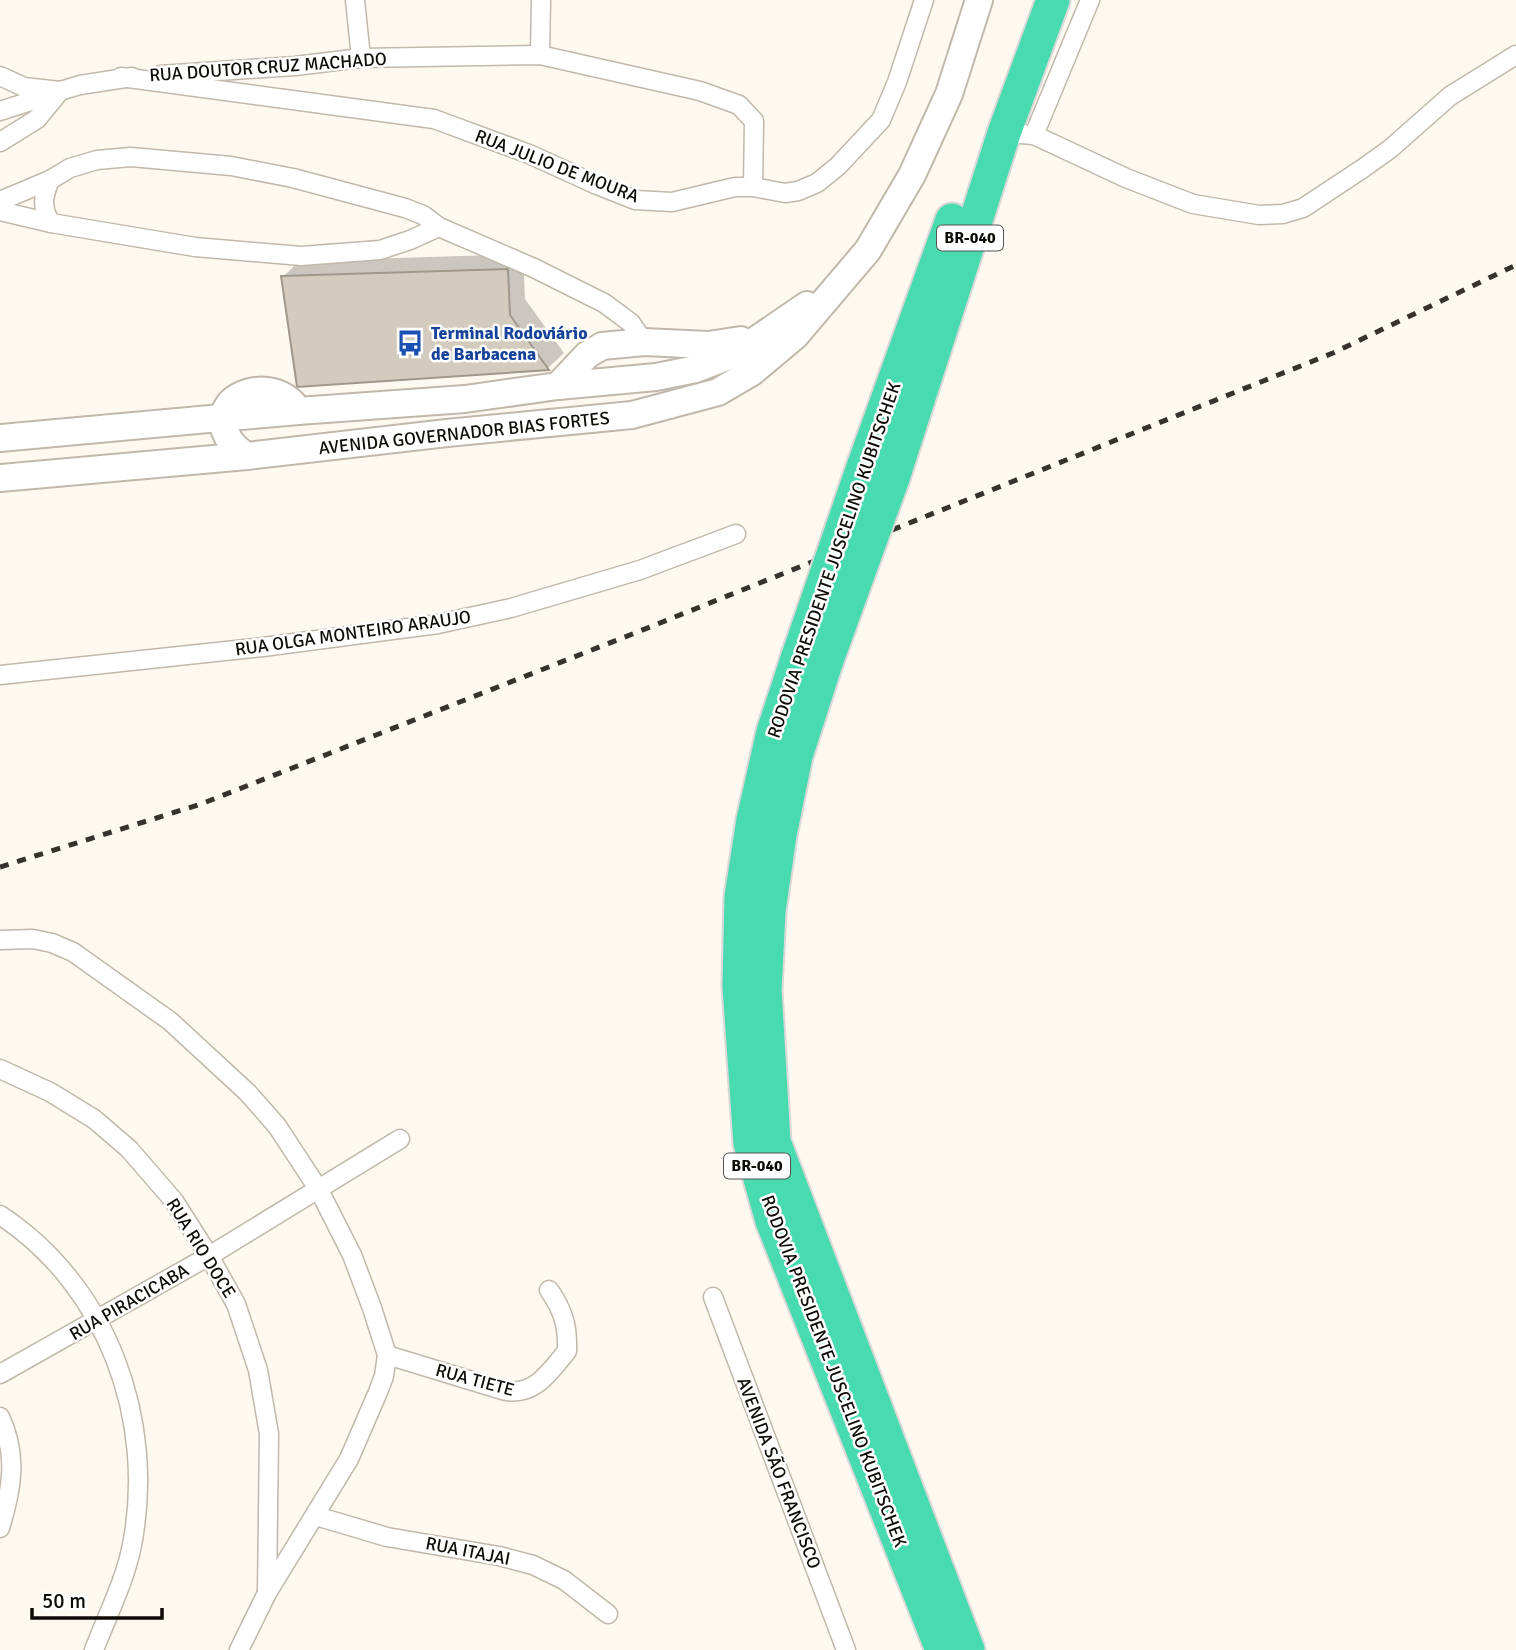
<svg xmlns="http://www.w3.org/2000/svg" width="1516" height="1650" viewBox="0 0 1516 1650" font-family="Signika,sans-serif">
<rect width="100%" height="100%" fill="#fef9f0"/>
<polygon fill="#0003" points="523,254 525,299 564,353 548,368 299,386 283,277 299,261"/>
<polygon fill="#d3cbbd" stroke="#a0988b" stroke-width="2" points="508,269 510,315 549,370 297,387 281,276"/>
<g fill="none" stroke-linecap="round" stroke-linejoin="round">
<g stroke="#c0b8aa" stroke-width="21">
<g id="minor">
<polyline points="355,0 361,58"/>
<polyline points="540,55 541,0"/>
<polyline points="160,75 295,66 361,58 540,55 700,91 739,105 754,121 753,187"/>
<polyline points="0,76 24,87 60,91 80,85 132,77"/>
<polyline points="121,77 434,119 529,154 597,185 635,200 672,202 735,187 753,187 785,193 798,191 817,183 838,166 881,120 897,82 924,0"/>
<polyline points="0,111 53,94"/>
<polyline points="1004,133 1034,135 1090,0"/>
<polyline points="1034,135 1126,178 1193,204 1259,215 1283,214 1303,208 1362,169 1390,149 1450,96 1516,55"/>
<polyline points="0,142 37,119 60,91"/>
<path d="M50 180C43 196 41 208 51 223"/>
<polyline points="0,201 50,180 70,168 97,160 131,157 231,166 293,178 405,208 423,215 439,227 534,268 604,303 631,323 644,342"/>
<polyline points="0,211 51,223 195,247 301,256 380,250 410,240 439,227"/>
<polyline points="0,675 263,647 438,624 511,608 640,570 736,534"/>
<polyline points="0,940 33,939 52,943 73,952 170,1021 248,1093 277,1126 319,1190 352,1255 372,1308 387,1355 384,1376 378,1392 349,1459 267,1593 239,1650"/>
<polyline points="0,1069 50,1092 94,1119 129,1149 174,1201 209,1256 236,1304 258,1370 269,1434 267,1593"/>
<path d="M0 1215C108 1286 156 1420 132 1545 125 1581 107 1616 94 1650"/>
<polyline points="713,1297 846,1650"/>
<path d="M387 1355 502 1390C533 1398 549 1373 567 1351 568 1326 563 1310 549 1290"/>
<polyline points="0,1374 209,1256 400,1139"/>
<path d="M0 1417C18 1455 12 1489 0 1528"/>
<polyline points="316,1516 387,1537 499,1556 533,1565 564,1580 608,1614"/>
</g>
</g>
<g stroke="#c0b8aa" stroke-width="30">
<g id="secondary">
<polyline points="558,386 587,355 602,346 644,342 708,345 741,340"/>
<polyline points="0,438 298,411 465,399 558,386 656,377 696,369 737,353 807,305"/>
<path d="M247 456C231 446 225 436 221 418 224 413 227 407 230 403 249 384 286 387 298 411"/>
<polyline points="0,478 247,456 447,433 632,415 718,392 752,372 795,336 868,250 912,175 949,94 979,0"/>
</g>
</g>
<g stroke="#d8d8d7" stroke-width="37">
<g id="motorway">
<polyline points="863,467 952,220"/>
<polyline points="893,478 1004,133 1053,0"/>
<polyline points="798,656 773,732 753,820 741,897 739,986 750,1143 772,1221 942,1650"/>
<polyline points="827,660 796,756 780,835 769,911 765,990 774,1142 968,1650"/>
</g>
</g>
<use href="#minor" stroke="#fff" stroke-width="18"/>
<use href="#secondary" stroke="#fff" stroke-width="26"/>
<use href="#motorway" stroke="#48dbb0" stroke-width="33"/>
<polyline stroke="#36322d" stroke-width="5" stroke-dasharray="9 9" stroke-linecap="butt" points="0,867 201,804 640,631 1333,353 1516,265"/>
<g stroke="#d8d8d7" stroke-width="37" stroke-linecap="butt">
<g id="motorway-bridge">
<polyline points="798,656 863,467"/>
<polyline points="827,660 893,478"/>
</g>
</g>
<use href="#motorway-bridge" stroke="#48dbb0" stroke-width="33"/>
</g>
<defs>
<g id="bus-bare" transform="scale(2.1)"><path d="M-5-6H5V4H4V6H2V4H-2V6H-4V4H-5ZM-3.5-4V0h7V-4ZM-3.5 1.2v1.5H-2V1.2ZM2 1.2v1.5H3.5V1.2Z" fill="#1a4fb4" stroke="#fff" stroke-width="2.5" paint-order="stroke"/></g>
</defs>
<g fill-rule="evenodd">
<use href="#bus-bare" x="410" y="343"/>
</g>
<g text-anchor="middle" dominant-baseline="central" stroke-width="5" stroke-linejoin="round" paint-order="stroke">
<g fill="#fff" stroke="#565451" stroke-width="2">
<rect x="937" y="225.5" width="66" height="25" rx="5"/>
<rect x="724" y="1153.5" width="66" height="25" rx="5"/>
</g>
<g font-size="16" font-weight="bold" fill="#0e0b07">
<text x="970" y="238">BR-040</text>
<text x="757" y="1166">BR-040</text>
</g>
<g font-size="18" fill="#0e0b07" stroke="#fff">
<text transform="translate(268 67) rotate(-4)">RUA DOUTOR CRUZ MACHADO</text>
<text transform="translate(557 166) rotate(21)">RUA JULIO DE MOURA</text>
<text transform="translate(464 433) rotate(-6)">AVENIDA GOVERNADOR BIAS FORTES</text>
<text transform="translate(834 560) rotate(-71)">RODOVIA PRESIDENTE JUSCELINO KUBITSCHEK</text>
<text transform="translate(353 633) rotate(-8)">RUA OLGA MONTEIRO ARAUJO</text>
<text transform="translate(201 1248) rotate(58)">RUA RIO DOCE</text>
<text transform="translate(129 1302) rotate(-30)">RUA PIRACICABA</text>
<text transform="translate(834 1371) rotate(69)">RODOVIA PRESIDENTE JUSCELINO KUBITSCHEK</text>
<text transform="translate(475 1380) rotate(15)">RUA TIETE</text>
<text transform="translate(779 1473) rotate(69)">AVENIDA SÃO FRANCISCO</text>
<text transform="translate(468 1551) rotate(11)">RUA ITAJAI</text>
</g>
<g font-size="18" font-weight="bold" fill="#164399" stroke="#fff" text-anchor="start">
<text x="431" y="333">Terminal Rodoviário<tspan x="431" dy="21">de Barbacena</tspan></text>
</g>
</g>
<path d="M32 1608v10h130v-10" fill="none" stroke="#0e0b07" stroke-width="3.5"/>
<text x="42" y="1608" font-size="21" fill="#0e0b07" stroke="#ffffff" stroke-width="5" paint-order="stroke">50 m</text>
</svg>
